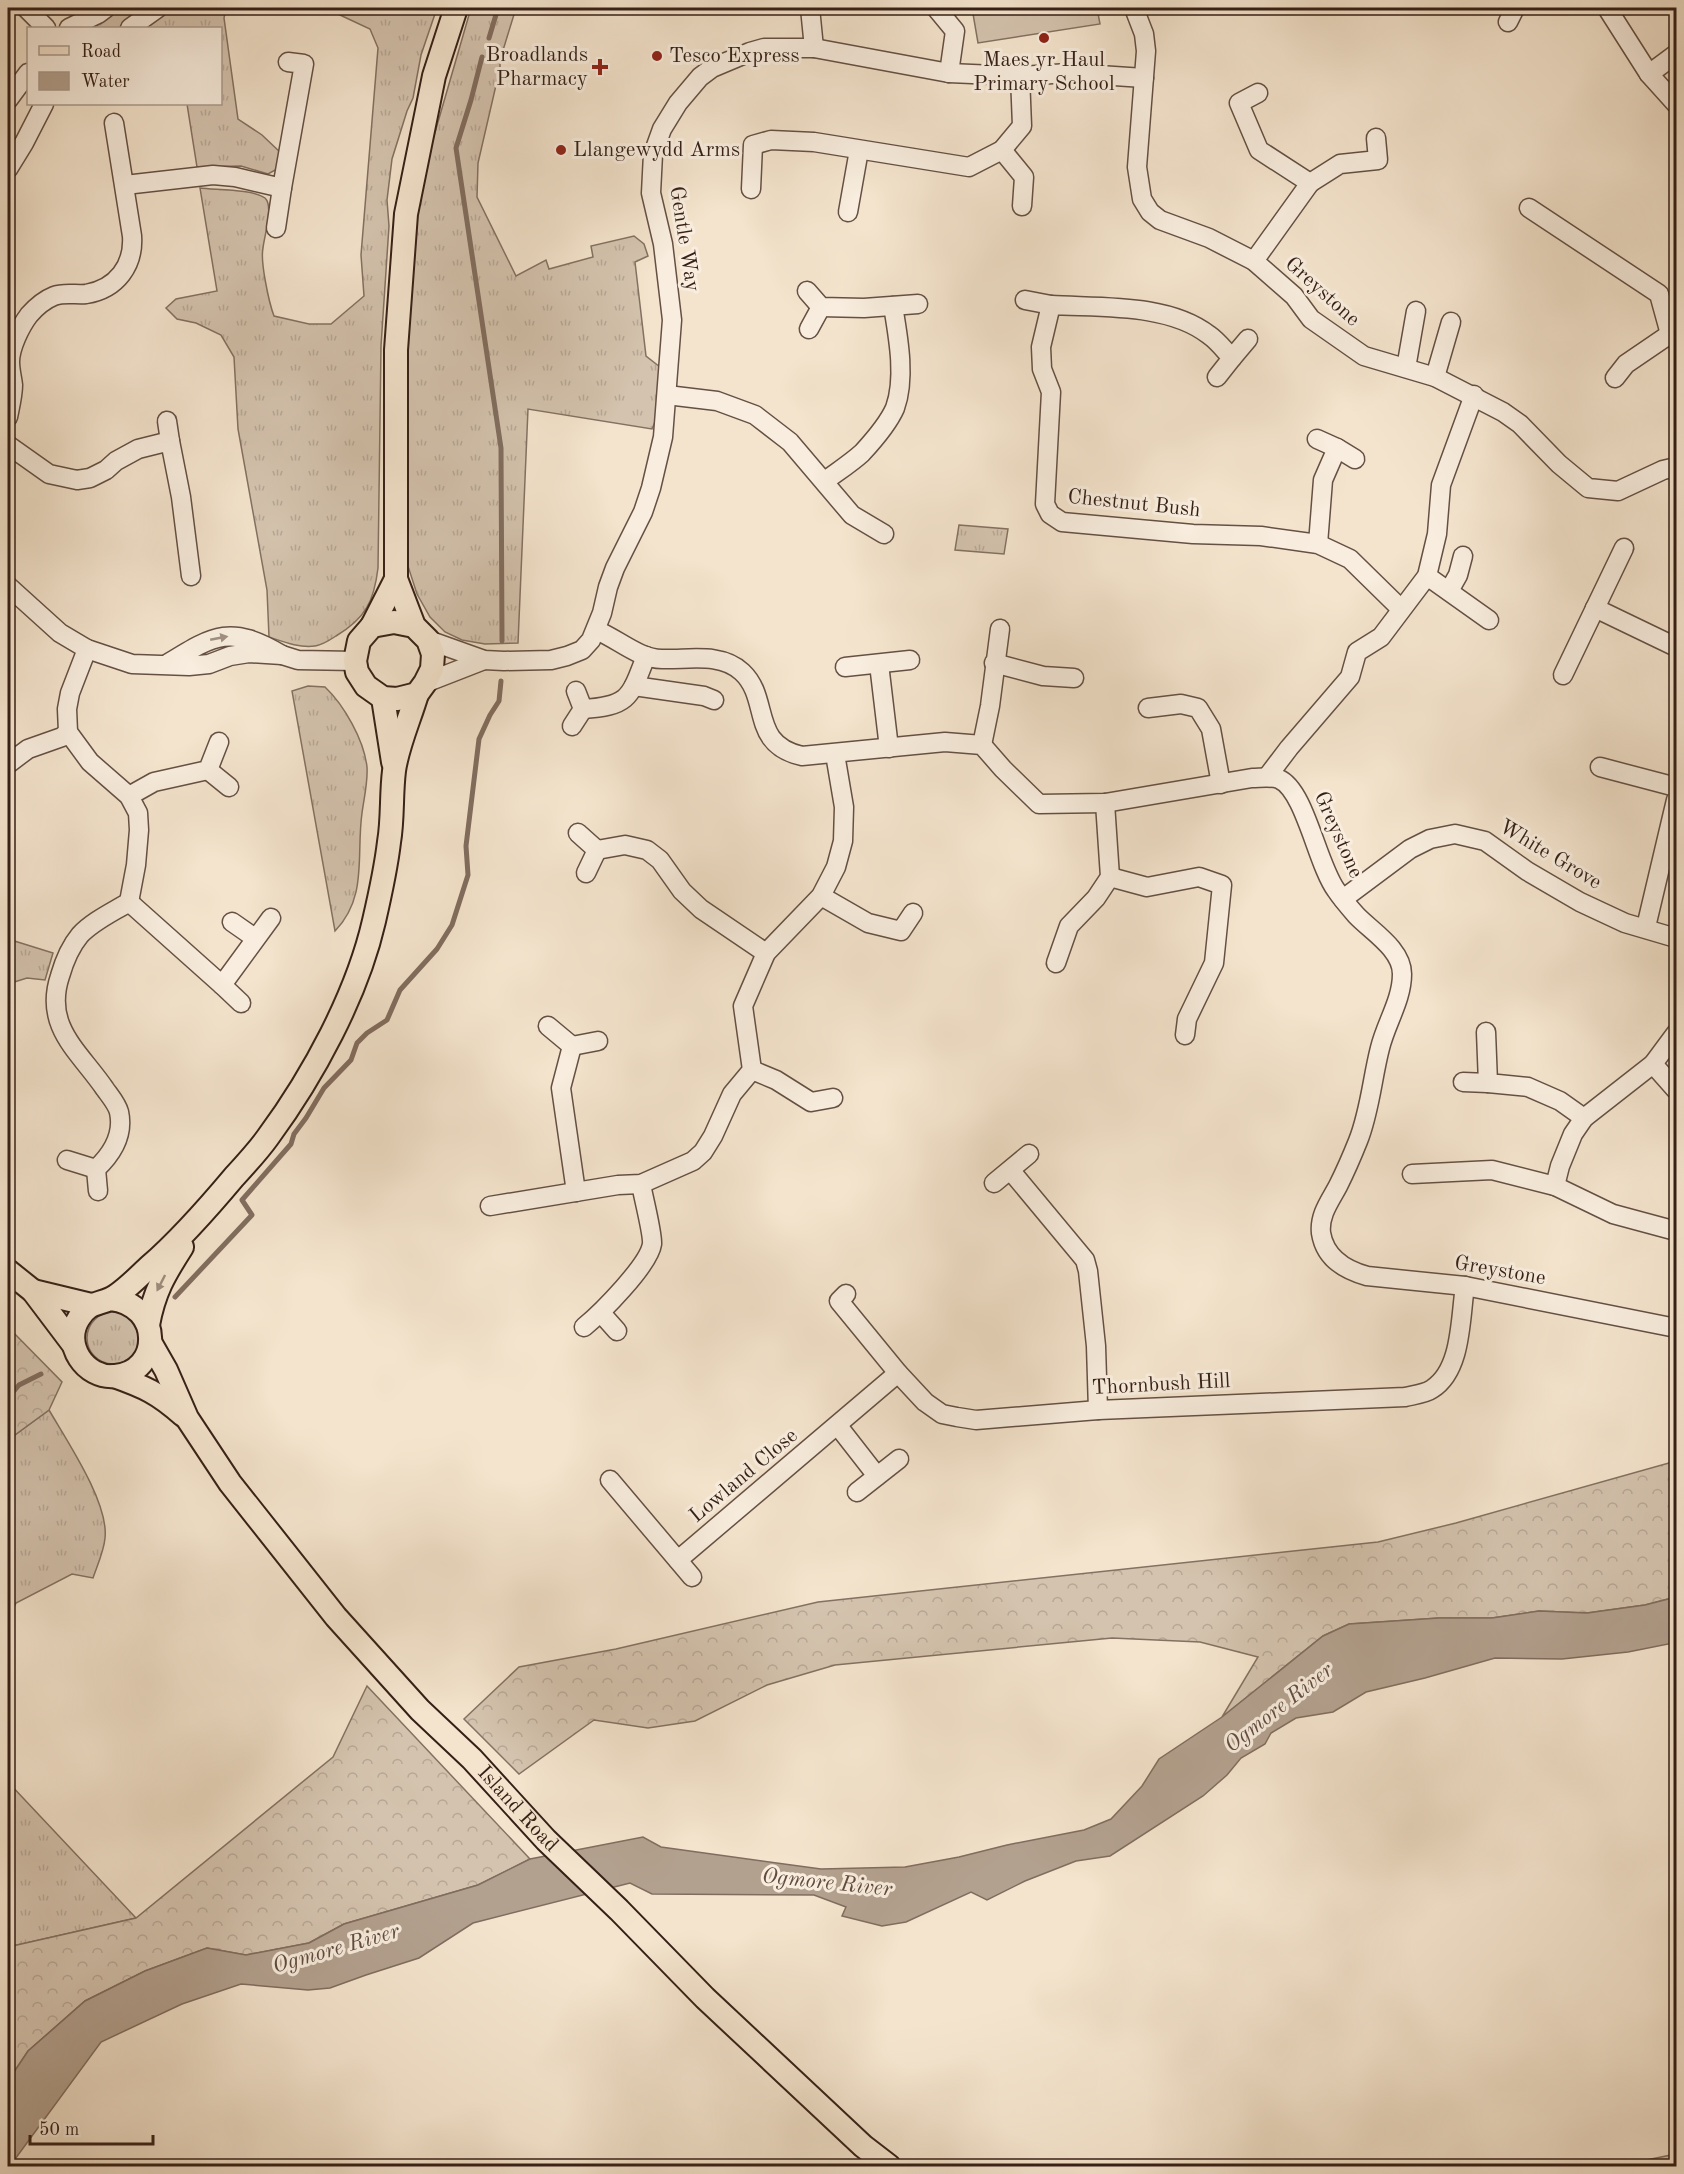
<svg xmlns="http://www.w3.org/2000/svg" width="1684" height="2174" viewBox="0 0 1684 2174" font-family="'Old Standard TT',serif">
<defs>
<pattern id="grass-tufts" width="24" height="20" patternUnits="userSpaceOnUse" patternTransform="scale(1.5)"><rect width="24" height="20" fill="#d4c3ae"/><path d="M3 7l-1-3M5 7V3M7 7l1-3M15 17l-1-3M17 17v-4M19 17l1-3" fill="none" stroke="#b7a795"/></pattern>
<pattern id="forest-crowns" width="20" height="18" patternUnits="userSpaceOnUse" patternTransform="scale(1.5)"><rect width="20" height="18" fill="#d4c3ae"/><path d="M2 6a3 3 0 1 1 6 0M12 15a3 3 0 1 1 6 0" fill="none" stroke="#b7a795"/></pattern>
</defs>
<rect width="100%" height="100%" fill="#f4e4cd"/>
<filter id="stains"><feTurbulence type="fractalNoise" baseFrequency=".00333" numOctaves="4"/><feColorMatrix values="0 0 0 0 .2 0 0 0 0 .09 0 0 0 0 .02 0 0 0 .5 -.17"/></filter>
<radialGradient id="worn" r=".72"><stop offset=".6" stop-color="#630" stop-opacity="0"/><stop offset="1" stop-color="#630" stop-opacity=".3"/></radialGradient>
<g fill="url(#grass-tufts)" stroke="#847162" stroke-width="1.5">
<polygon points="113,8 226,8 224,18 238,119 262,135 282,154 279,168 268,174 241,166 197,167 187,104 220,104 220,28 80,28"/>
<path d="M325 8H437L421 55 413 98 407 111 392 159 387 200 389 226 381 346 378 568C374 601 366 618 336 636 330 640 322 645 315 646 299 648 284 642 269 637L267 590 238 429 234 357 221 335 196 323 177 319 166 308 176 299 217 291 200 188C215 190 253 189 265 198 274 206 264 237 263 248 260 261 269 303 274 316L309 324H331L364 296 361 255 378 48 370 29Z"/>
<polygon points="471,8 516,8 500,60 500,68 478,163 477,197 516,276 546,260 549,269 593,257 591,246 634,236 644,244 648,256 635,262 646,356 660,367 655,422 652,429 528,409 518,643 485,644 462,640 445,632 430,617 417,594 405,557 404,369 416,215 427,160"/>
<polygon points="959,525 1008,529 1004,554 955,550"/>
<path d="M308 686 325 687C344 705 364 740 367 767 368 782 364 798 362 813 356 855 368 897 335 931L292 691Z"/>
<polygon points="8,939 53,953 45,980 27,978 8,984"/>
<circle cx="113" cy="1338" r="26"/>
<path d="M49 1410C67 1441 109 1503 105 1538 104 1551 97 1566 93 1578L72 1574 16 1603 8 1620V1440Z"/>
<polygon points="8,1782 136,1918 8,1947"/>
</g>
<g fill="url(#forest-crowns)" stroke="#847162" stroke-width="1.5">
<polygon points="8,1327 62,1382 49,1410 8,1440"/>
<polygon points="1676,1461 1676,1597 1645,1605 1587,1613 1539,1611 1492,1618 1439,1618 1349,1624 1323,1636 1222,1717 1258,1657 1200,1642 1112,1638 835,1665 767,1685 695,1721 648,1728 594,1720 519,1774 464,1719 519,1667 616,1649 818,1602 1378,1542 1456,1523"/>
<polygon points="367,1686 530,1859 478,1885 344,1924 309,1943 246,1955 207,1948 145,1971 85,2001 28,2051 8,2081 8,1947 136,1918 333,1757"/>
</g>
<g fill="#d4c3ae" stroke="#847162" stroke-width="1.5">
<polygon points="972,8 1097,8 1100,24 978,43"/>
<polygon points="1676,2154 1676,2166 1617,2166"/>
</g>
<polygon fill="#b3a18f" stroke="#816d5f" stroke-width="1.5" points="1676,1597 1676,1647 1673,1643 1628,1652 1562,1659 1495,1658 1425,1678 1366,1692 1333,1712 1296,1718 1271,1733 1265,1744 1241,1758 1227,1775 1203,1796 1110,1856 1076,1861 1025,1881 987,1900 971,1892 906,1922 882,1926 842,1916 846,1907 814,1895 652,1894 630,1883 473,1923 419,1958 366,1975 330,1988 308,1990 241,1984 182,2004 101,2042 10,2166 8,2166 8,2081 28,2051 85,2001 145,1971 207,1948 246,1955 309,1943 344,1924 478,1885 530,1859 643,1837 661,1847 821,1869 905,1867 959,1857 1007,1845 1084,1830 1111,1819 1142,1786 1159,1759 1222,1717 1323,1636 1349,1624 1439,1618 1492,1618 1539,1611 1587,1613 1645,1605"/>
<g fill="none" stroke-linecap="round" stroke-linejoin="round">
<g stroke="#816d5f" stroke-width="5">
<polyline points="489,38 498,8"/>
<polyline points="482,57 471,100 456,148 501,448 502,641"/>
<polyline points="175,1297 252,1215 242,1200 291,1144 294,1134 306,1118 324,1088 351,1060 357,1043 367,1033 387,1020 400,990 437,949 452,925 468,875 466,846 479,739 490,715 499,701 501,681"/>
<polyline points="8,1398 19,1385 41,1374"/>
</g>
<g stroke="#655044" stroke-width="21">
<g id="minor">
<polyline points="26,8 46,28"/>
<polyline points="810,8 814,48"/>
<polyline points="936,8 955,31 949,73"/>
<polyline points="1134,8 1144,34 1146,51 1137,167 1142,199 1150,212 1160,220 1209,238 1254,261 1294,296 1311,319 1364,356 1435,377 1503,412 1520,424 1559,464 1588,488 1618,491 1663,470 1676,467"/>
<polyline points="1607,8 1649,74 1676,104"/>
<polyline points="1508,22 1515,8"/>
<polyline points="69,28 98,14 106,8"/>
<polyline points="130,28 158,8"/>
<polyline points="1649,74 1676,54"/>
<polyline points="8,100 28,73"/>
<polyline points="1002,150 1024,177 1022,206"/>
<polyline points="8,169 24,143 44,104"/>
<polyline points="1310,183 1340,164 1378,160 1376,138"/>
<polyline points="125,185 213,175 235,177 282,188 304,64 288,62"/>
<polyline points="751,189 753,145 771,140 814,142 969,167 1002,150 1022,126 1020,76"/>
<polyline points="1529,208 1659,294 1670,334 1676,340"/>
<polyline points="848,212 859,150"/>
<polyline points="276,228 282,188"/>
<polyline points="1254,261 1310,183 1259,150 1239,103 1258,93"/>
<polyline points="807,291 821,307 864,308 918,304"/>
<polyline points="1025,300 1051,305"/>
<polyline points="809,329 821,307"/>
<polyline points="1232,358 1248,339"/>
<polyline points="1406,368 1416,311"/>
<path d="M1217 377 1232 358C1225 351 1218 341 1209 335 1168 303 1100 308 1051 305L1041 347 1042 369 1051 392 1045 504 1050 514 1062 522 1193 534 1261 536 1318 544 1350 559 1401 609"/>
<polyline points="1435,377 1451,322"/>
<polyline points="1615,378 1626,364 1670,334"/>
<polyline points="667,395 717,401 755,415 790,442 852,515 884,534"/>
<path d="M8 417C10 407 13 395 13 385 12 377 10 370 10 362 10 348 20 327 29 315 36 307 44 300 54 296 64 292 76 295 86 294 117 289 134 265 132 236L114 123"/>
<polyline points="167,421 170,441"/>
<polyline points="1317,439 1337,448 1323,480 1318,544"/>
<polyline points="8,445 49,474 77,480 90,478 106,470 116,461 138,449 170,441 181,497 191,576"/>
<polyline points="1337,448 1355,459"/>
<path d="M825 481C837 472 851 463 862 453 874 440 888 424 895 408 906 378 898 336 893 306"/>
<polyline points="1427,576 1489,620"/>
<path d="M8 586 60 633 87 649 132 664 189 666 209 664 230 656 249 653 282 655C230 624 214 635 167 664"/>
<polyline points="1449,591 1458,575 1463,556"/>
<polyline points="1595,608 1676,647"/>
<path d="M596 630C618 639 639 659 662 659 688 660 721 652 742 672 771 699 749 744 802 756L945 742 982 745 1003 769 1039 804 1105 803 1252 778C1260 778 1270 776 1279 779 1305 790 1317 864 1336 890 1342 899 1349 907 1356 915 1371 931 1402 949 1402 974 1402 1000 1386 1023 1380 1048 1372 1079 1370 1111 1358 1141 1352 1156 1345 1172 1338 1186 1330 1201 1319 1215 1321 1233 1325 1258 1345 1270 1367 1276L1465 1286 1676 1328"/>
<polyline points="428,640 484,660 504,661 551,660 567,656 582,650 591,640 602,613 608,587 615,568 643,512 651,488 663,437 672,320 663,244 651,193 653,154 662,129 678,103 700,77 712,68 750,52 764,48 814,48 949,73 1020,76 1069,73 1144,78"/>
<polyline points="282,655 298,660 355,661"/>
<polyline points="994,663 1043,676 1074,678"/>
<polyline points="879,664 889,748"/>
<polyline points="845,667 910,660"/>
<polyline points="1563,675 1624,548"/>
<polyline points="425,683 484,660"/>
<polyline points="634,686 704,696 714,700"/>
<polyline points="1148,708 1181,704 1198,708 1211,729 1221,784"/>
<path d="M583 709C630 706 630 697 646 656"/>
<polyline points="572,726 583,709 576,691"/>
<polyline points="982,745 990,706 1000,629"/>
<polyline points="8,764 28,749 62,737 68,732"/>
<polyline points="1600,767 1676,787"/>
<polyline points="208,770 229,787"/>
<polyline points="1267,777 1289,748 1350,677 1357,652 1381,637 1427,576 1437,534 1441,485 1474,395"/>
<polyline points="129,796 154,782 208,770 219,742"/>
<polyline points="578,833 597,850"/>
<polyline points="597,850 625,845 647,850 660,860 682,891 701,909 766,953"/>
<polyline points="586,873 597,850"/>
<polyline points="1110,877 1147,887 1199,877 1222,885 1214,963 1187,1019 1185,1035"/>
<polyline points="821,896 868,923 901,931 913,913"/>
<polyline points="1343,899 1410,849 1430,839 1455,834 1485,841 1527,871 1580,902 1625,923 1676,938"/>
<polyline points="129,902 222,985 271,918"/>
<polyline points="232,922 255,938"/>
<polyline points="1646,927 1676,800"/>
<polyline points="1056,963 1069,926 1096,898 1110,877 1105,803"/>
<polyline points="222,985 241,1003"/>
<polyline points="548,1026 572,1046 561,1088 576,1192"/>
<polyline points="1486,1032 1488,1083 1528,1087 1560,1101 1584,1118"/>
<polyline points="572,1046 598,1041"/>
<polyline points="1653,1064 1676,1090"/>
<polyline points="752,1070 776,1080 811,1102 833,1098"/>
<polyline points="1463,1082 1488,1083"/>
<path d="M67 1160 96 1169C112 1154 124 1135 119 1112 117 1104 110 1096 105 1089 80 1052 43 1027 60 976 64 962 70 947 80 935 93 921 113 912 129 902L136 865 139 830 138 813 129 796 90 762 68 732 67 709 70 693 87 649"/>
<polyline points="96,1169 98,1191"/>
<polyline points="1011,1171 1085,1260 1088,1271 1096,1346 1098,1410"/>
<polyline points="1412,1174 1492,1170 1555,1186 1613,1214 1676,1231"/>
<polyline points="994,1183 1029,1154"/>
<polyline points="1555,1186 1560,1166 1573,1134 1584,1118 1653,1064 1676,1033"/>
<polyline points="490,1206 618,1185 641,1184 693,1161 703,1152 713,1136 732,1094 752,1070 743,1006 766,953 821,896 836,867 843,841 844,807 835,754"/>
<path d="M846 1294 839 1301 898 1373 925 1402 942 1414 957 1417 976 1420 1098 1410 1405 1397C1413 1395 1425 1394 1432 1389 1462 1370 1460 1319 1465 1286"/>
<polyline points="601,1313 617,1331"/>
<path d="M584 1327C601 1313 649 1265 652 1244 653 1234 643 1196 641 1184"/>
<polyline points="838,1426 877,1476"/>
<polyline points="610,1480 692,1577"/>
<polyline points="857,1492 899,1459"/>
<polyline points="678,1560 898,1373"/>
</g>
</g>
<g stroke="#351f16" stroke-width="26">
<g id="major">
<polyline points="372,626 396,579"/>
<polyline points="414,626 394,622 372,626 359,641 355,661 357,672 366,686 383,698 397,699 417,694 425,683 432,669 433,654 428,640 414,626 396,579 396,350 406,214 434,76 456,8"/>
<polyline points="383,698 393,762"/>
<polyline points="8,1271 33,1291 73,1344"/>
<polyline points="33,1291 91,1305"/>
<path d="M111 1299C163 1305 162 1372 115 1376 85 1379 62 1344 79 1318 88 1303 96 1305 110 1299 122 1294 140 1275 150 1266 181 1239 208 1208 234 1177 246 1164 258 1151 268 1137 313 1076 357 995 374 921 380 895 386 868 389 842 393 819 391 795 394 771 397 747 410 718 417 694"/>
<path d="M148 1325C154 1292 164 1275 182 1247"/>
<path id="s1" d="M150 1342 166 1370 187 1418 230 1483 336 1617 420 1710 472 1759 546 1840 619 1910 705 1998 863 2146 889 2166"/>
<path d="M114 1376C145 1387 158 1393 183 1415"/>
</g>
</g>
<use href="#minor" stroke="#f8edde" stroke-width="18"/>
<use href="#major" stroke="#f4e4cd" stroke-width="22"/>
</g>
<defs><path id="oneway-solid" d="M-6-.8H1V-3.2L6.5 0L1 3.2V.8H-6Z" transform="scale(1.5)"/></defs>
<use fill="#a09084" href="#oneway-solid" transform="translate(219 638) rotate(-11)"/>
<use fill="#9e8b7b" href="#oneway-solid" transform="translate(161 1283) rotate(117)"/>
<g fill="#8f2418" stroke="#f8edde" stroke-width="2">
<circle cx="1044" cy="38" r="6"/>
<circle cx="657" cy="56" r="6"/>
<path d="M597 58h6v6h6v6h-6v6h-6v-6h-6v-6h6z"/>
<circle cx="561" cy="150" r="6"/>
</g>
<g text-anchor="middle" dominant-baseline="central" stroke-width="6" stroke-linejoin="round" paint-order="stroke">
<g font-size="21" fill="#351f16" stroke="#f8edde" text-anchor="start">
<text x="588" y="55" text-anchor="end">Broadlands<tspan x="588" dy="24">Pharmacy</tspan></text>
<text x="669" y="56">Tesco Express</text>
<text x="1044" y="60" text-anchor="middle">Maes yr Haul<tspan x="1044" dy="24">Primary School</tspan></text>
<text x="573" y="150">Llangewydd Arms</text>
</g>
<g font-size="21" fill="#351f16" stroke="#f8edde">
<text transform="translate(684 239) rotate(81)">Gentle Way</text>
<text transform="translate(1322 292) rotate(42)">Greystone</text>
<text transform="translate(1134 504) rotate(6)">Chestnut Bush</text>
<text transform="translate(1338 835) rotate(66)">Greystone</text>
<text transform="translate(1550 855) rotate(31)">White Grove</text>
<text transform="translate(1500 1271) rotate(10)">Greystone</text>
<text transform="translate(1161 1385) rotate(-3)">Thornbush Hill</text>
<text transform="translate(744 1476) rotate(-40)">Lowland Close</text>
<text stroke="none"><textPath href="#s1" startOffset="598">Island Road</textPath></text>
</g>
<g font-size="22" font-style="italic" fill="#614c40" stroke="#f8edde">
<text transform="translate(1279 1708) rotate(-38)">Ogmore River</text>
<text transform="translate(827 1883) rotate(6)">Ogmore River</text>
<text transform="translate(336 1949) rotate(-16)">Ogmore River</text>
</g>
</g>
<rect width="1684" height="2174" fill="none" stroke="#f4e4cd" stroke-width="30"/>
<rect x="9" y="9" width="1666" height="2156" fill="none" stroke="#351f16" stroke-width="3"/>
<rect x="15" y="15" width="1654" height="2144" fill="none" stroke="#351f16" stroke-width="1.5"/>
<rect x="27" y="27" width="195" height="78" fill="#f8edde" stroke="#aa9b8e" stroke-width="1.5"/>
<rect x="39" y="46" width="30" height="9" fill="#f4e4cd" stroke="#aa9b8e" stroke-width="1.5"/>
<text x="81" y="57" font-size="18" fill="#351f16">Road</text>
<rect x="39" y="72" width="30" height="18" fill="#b3a18f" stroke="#aa9b8e" stroke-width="1.5"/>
<text x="81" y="87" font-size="18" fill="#351f16">Water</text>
<path d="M30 2135v9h123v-9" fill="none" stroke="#351f16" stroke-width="3"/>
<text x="39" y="2135" font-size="18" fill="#351f16" stroke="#f8edde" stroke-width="4.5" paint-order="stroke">50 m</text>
<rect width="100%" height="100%" filter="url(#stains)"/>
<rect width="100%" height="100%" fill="url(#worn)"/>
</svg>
